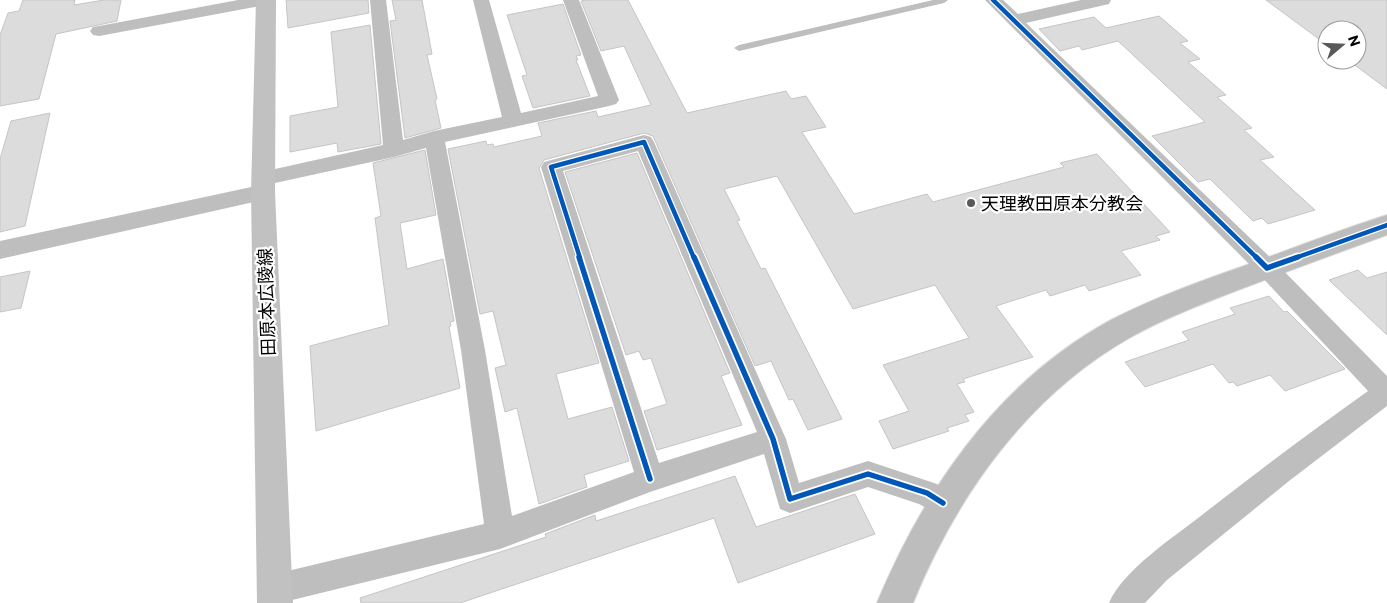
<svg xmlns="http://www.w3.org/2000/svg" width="1387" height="603" viewBox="0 0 1387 603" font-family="Commissioner,'Noto Sans JP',sans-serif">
<rect width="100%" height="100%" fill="#fff"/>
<g fill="#dcdcdc" stroke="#c5c5c5">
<polygon points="23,0 75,0 74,5 104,0 121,0 117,21 56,34 39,99 0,106 0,35 8,13 19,11"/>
<polygon points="286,0 368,0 369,13 288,28"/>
<polygon points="392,0 422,0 432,54 427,55 437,99 435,100 441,128 405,138 390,21 396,20"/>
<polygon points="586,0 628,0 687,113 786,91 791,99 806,96 826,127 802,132 854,214 927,194 933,202 1064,167 1060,163 1097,154 1170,232 1156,236 1160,240 1121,251 1141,275 1089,291 1085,285 1050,296 1046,290 996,306 1033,357 963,379 965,382 957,384 974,412 965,415 969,421 947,428 949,431 893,449 879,421 909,411 883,365 969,338 935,285 853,309 777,176 724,189 740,220 737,221 761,269 765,268 842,419 808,430 793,399 789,400 771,361 755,366 653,136 644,133 544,160 539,168 599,363 556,374 568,419 612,407 629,461 584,475 587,487 539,504 517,408 505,412 495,368 506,365 493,311 480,314 448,149 486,141 487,145 493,144 494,147 542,136 538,123 596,111 598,117 651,105 624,46 601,51 581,1"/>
<polygon points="1266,0 1387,0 1387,89 1348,60 1357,60 1357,30 1327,30 1327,45"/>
<polygon points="563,4 581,55 576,56 578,60 576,60 590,96 533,108 522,76 527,75 507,15"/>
<polygon points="1159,16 1188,41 1180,43 1200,59 1188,62 1226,95 1217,97 1252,128 1244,130 1274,157 1260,160 1315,210 1268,224 1262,218 1253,221 1210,179 1198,182 1152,136 1205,122 1118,41 1082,50 1079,46 1060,51 1039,29 1094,17 1106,28"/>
<polygon points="370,25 381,144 338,152 337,143 290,152 290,116 338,107 331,32"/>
<polygon points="50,113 25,226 0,232 0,159 11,121"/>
<polygon points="425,150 436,215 400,223 407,269 443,259 454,321 450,322 451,326 449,327 460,388 316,431 310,346 389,325 375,218 381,216 373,163"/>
<polygon points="637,153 730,373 721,376 742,425 657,450 644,411 667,404 651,358 643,360 639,351 626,355 565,172"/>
<polygon points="1358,270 1367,278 1387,272 1387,335 1329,280"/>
<polygon points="30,271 21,308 0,312 0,277"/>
<polygon points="1269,296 1284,312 1287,311 1345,369 1285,391 1270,375 1237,386 1233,382 1229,383 1213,364 1145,387 1125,362 1189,340 1182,332 1235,314 1230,308"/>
<polygon points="735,476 756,527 855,494 875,534 738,583 714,518 460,603 361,603 360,598 546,537 545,534 595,515 596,521"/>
</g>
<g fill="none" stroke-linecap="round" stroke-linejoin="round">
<g stroke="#dbdbdb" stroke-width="2">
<path id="primary" d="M1387 215V235C1337 253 1288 271 1238 290 1202 304 1165 318 1131 337 1028 395 957 495 913 603H877C925 488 999 381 1111 320 1157 296 1207 279 1255 262 1299 246 1343 229 1387 215Z"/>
</g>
<polygon fill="#bebebe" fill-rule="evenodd" points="933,0 948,0 944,3 739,51 734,48 739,45"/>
<g fill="#bebebe" fill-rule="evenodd">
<polygon points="238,0 274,0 272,4 266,5 99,36 93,35 90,31 93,27 99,26"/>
<path d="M370 0H386L403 140 434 131 502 117 473 0H489L521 113 598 96 563 0H579L619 100 616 104 609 106 445 142 485 350 512 516 634 472 541 167 544 162 644 135 651 137 654 142 786 439 799 483 868 461 937 484 953 493 957 503 953 513 943 517 919 504 868 487 790 513 780 509 764 454 650 492 500 549 280 603H272L264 600 260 589 264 578 275 574 484 524 461 350 426 148 394 157 266 185 271 187 274 192 271 197 263 200 0 259V241L261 185 257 183 254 178 257 173 383 145ZM638 151 757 432 659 463 563 171Z"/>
<path d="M985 0H1003L1018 14 1081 0H1111L1109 4 1026 23 1275 262 1387 376V406L1289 481 1167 580 1145 603H1109C1123 570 1174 537 1202 515 1257 472 1312 431 1368 391L1259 274Z"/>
</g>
<polygon fill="#c1c1c1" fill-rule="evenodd" points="256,0 276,0 275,192 293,603 257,603 251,192"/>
<use href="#primary" fill="#bdbdbd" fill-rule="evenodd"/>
<g stroke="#fff" stroke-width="7">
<g id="cycleway-far1">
<polyline points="993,0 1257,258"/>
<polyline points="580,258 551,167 644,142 694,258"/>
<polyline points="1295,258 1387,225"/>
</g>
</g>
<g stroke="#fff" stroke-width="9">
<g id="cycleway">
<polyline points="579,257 650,479"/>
<polyline points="694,257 773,439 790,499 868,474 927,493 943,503"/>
<polyline points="1256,257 1267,268 1298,257"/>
</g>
</g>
<use href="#cycleway-far1" stroke="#0057b8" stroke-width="4.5"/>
<use href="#cycleway" stroke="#0057b8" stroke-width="5.5"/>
</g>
<circle fill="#595959" stroke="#fff" stroke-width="2" cx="971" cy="203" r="5"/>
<g text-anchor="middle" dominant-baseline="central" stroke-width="4.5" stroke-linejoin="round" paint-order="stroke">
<g font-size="18" fill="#000" stroke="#fff" text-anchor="start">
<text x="981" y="203">天理教田原本分教会</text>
</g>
<g font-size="18" fill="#000" stroke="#fff">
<text transform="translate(266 302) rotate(-92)">田原本広陵線</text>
</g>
</g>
<g transform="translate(1342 45) rotate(71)"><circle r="24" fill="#ffffff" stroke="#999999"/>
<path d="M0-4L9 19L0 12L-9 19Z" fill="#595959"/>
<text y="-8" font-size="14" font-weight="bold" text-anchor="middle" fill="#000000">N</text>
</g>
</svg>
